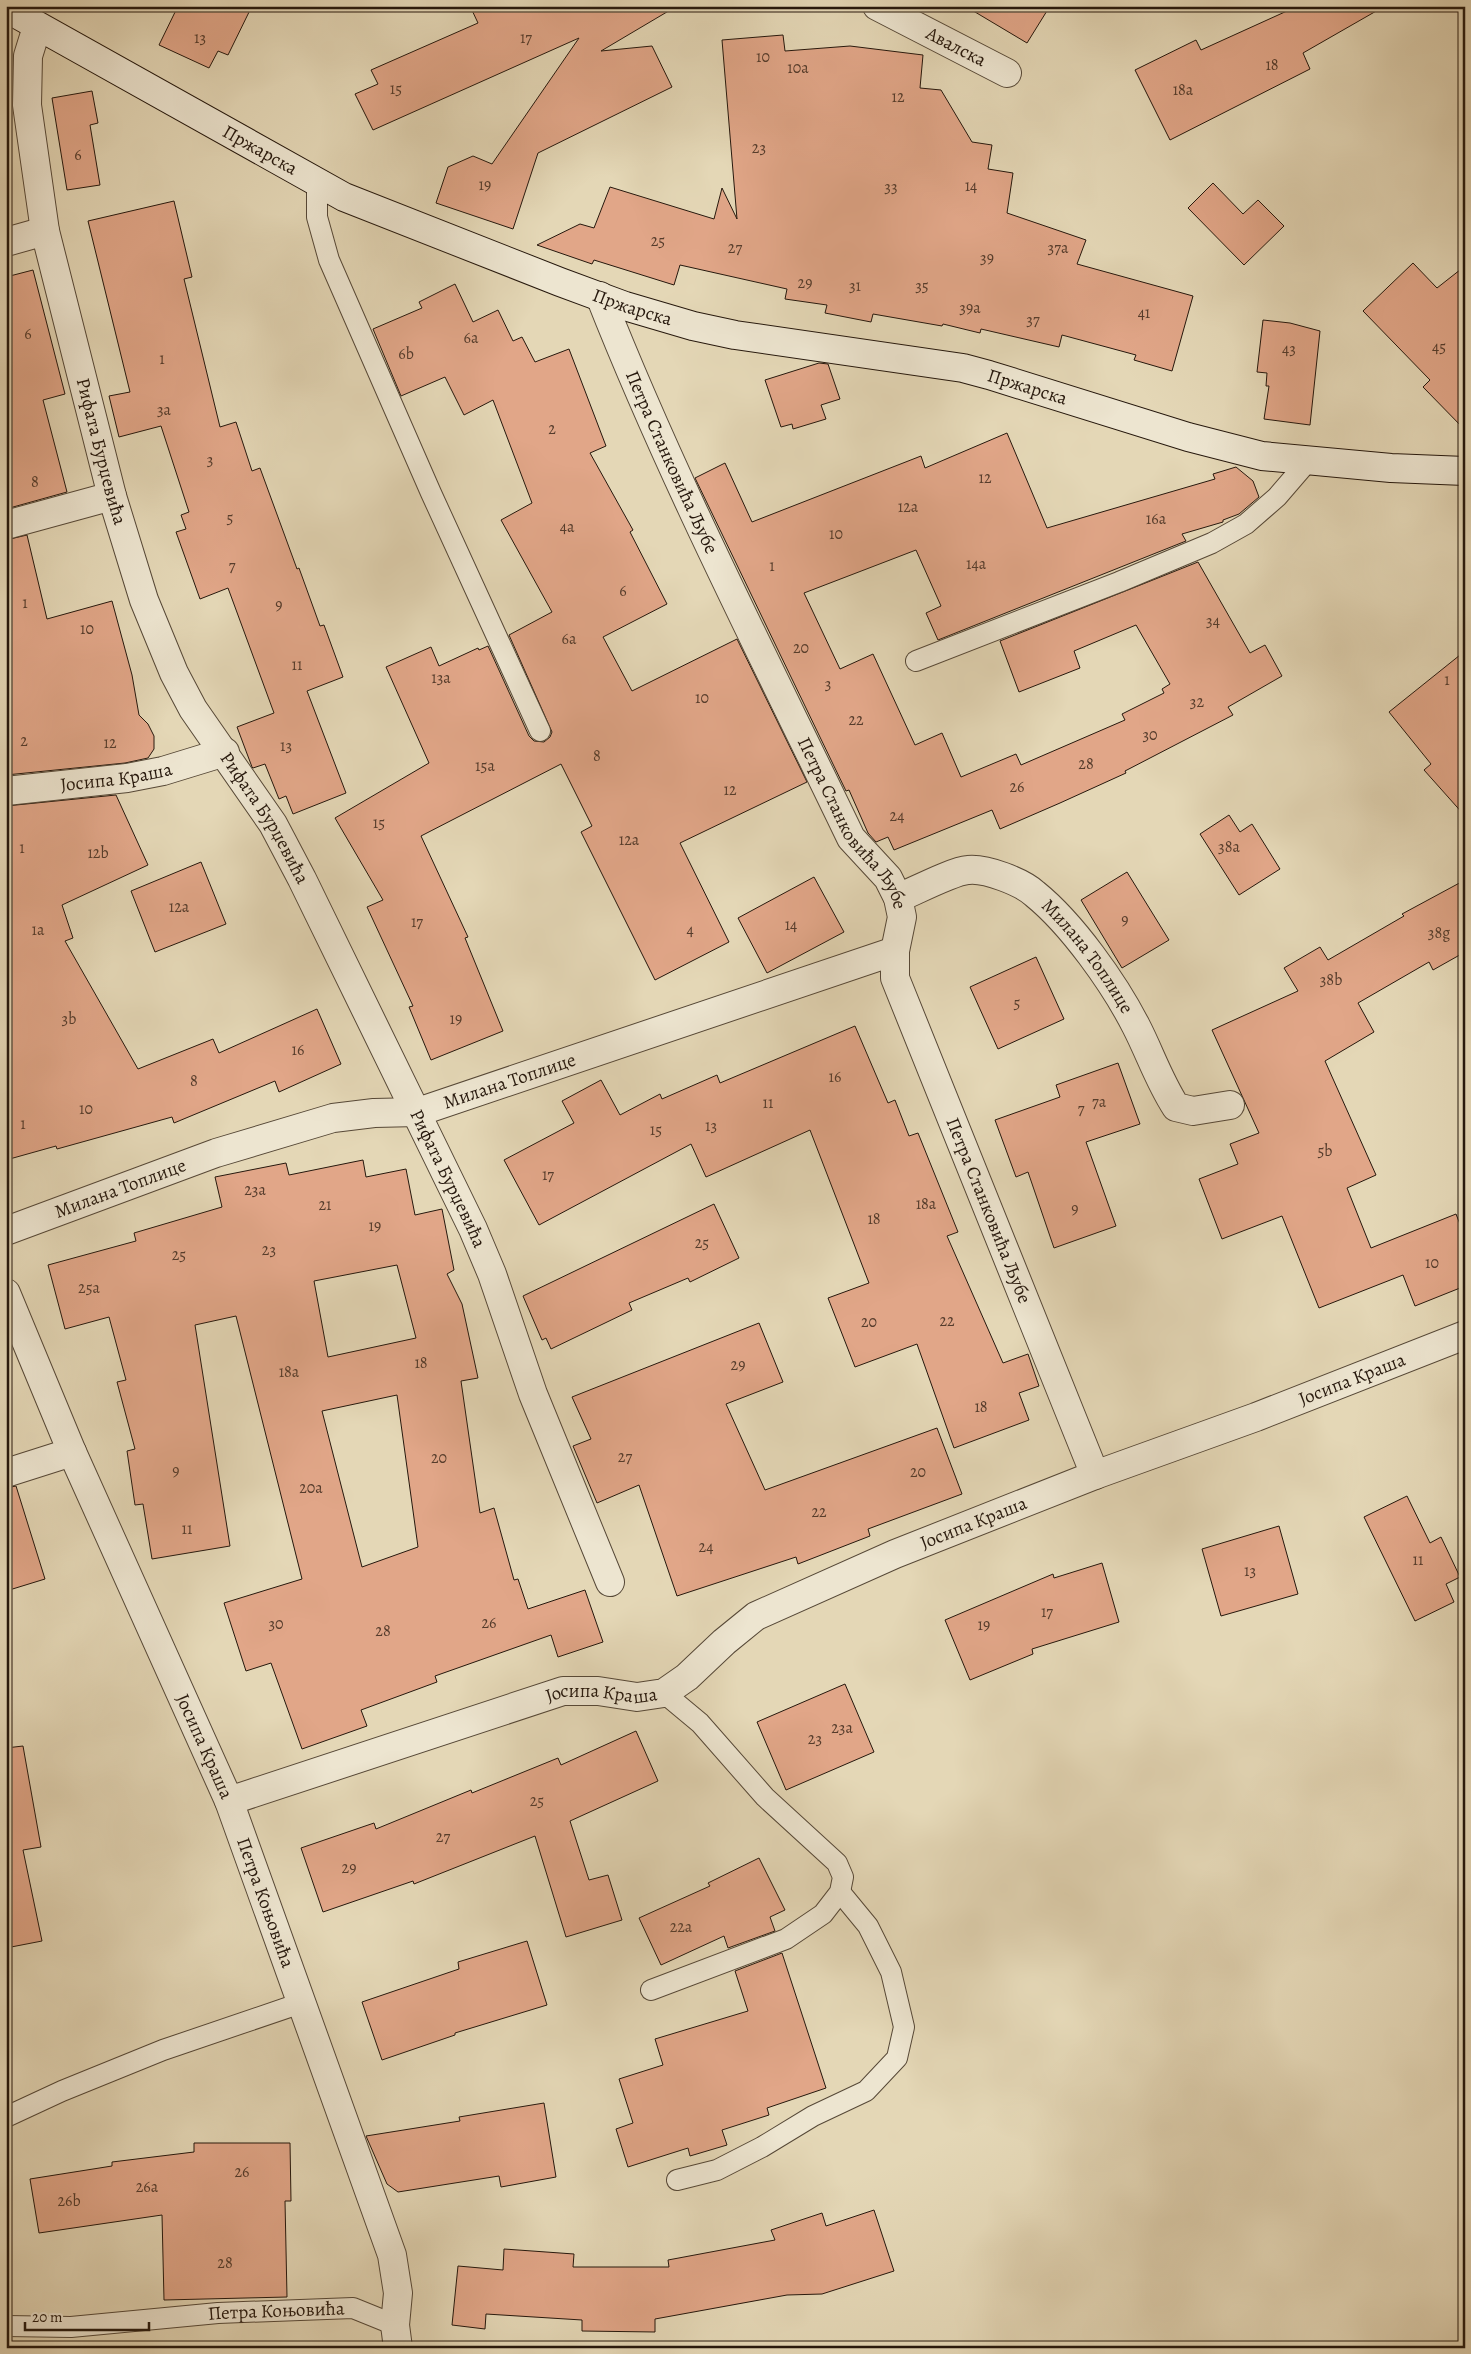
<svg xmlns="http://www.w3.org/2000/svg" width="1471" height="2354" viewBox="0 0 1471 2354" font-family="Alegreya,serif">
<rect width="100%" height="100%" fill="#e4d7b6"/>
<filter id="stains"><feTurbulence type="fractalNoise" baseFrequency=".004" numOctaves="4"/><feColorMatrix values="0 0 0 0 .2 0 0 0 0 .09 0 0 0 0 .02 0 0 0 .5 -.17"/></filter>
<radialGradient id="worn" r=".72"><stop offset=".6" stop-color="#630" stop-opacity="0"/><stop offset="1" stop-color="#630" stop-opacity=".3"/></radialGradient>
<g fill="#e1a688" stroke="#26180d" fill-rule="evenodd">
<polygon points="178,6 252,6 228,55 218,51 209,68 159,45"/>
<polygon points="470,6 677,6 601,51 652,46 672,87 538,153 513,229 436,203 448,167 473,156 492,164 579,38 373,130 355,94 378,84 371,70 478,23"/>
<polygon points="965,6 1050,6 1027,43"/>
<polygon points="1298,6 1385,6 1303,53 1310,69 1170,140 1135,70 1196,40 1201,50"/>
<polygon points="783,35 785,51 850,46 923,55 920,88 941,90 972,142 992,145 988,169 1013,173 1007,213 1086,240 1077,264 1193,296 1172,371 1134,360 1136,355 1062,335 1059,347 981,329 980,333 943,324 942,326 873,314 871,322 825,313 827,305 785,299 787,289 680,265 674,285 594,260 592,264 537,245 580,224 594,228 610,187 714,219 722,188 737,219 722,40"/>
<polygon points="92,91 98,123 90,125 100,185 67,190 52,98"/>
<polygon points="1213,183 1243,214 1258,200 1284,226 1244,265 1188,208"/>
<polygon points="174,201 192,277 184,279 220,427 236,422 252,471 260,468 297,569 299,568 320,626 324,625 343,677 307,691 346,793 293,814 286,796 279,799 265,764 253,768 252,767 237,727 274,713 228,588 200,599 176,532 186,529 181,515 189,512 161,426 119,437 109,396 130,392 88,221"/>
<polygon points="1413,263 1437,288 1465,266 1465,430 1423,387 1430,380 1363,311"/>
<polygon points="33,270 65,394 43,400 67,492 6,509 6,277"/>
<polygon points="455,284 473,322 498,310 513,341 522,337 535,362 569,349 606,446 590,453 633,530 630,532 667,604 603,637 632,691 737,639 807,782 680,843 729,942 655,980 581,832 592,826 561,764 421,836 468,937 465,938 503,1031 431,1060 409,1007 413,1006 367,907 383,900 335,818 429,763 386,667 431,647 439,666 478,648 479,650 488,646 529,736 534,741 544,742 550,737 552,732 509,635 552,612 501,520 532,503 493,400 464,415 445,377 401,396 373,329 422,308 419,302"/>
<polygon points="1263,320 1290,323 1320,331 1310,425 1264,419 1269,386 1266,386 1267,373 1257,372"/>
<polygon points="819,363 828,364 840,399 821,405 826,419 793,429 792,424 781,427 765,380"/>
<polygon points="1007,433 1047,528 1215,479 1213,474 1236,467 1253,481 1259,497 1239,514 1223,520 1223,522 1182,534 1186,541 938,640 926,613 941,606 916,550 804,593 840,669 873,654 915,745 942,733 961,777 1016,754 1021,765 1125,720 1122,714 1164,693 1162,689 1170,684 1136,625 1074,651 1080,668 1019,692 1000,641 1198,562 1250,653 1265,645 1282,676 1228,707 1233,715 1125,771 1126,773 1060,803 1000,829 992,810 894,850 888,837 876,842 868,833 849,790 846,791 695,478 725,463 752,522 921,456 925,468"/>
<polygon points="27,535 47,619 112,601 132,675 139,715 148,724 154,736 154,749 148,758 125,763 6,775 6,540"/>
<polygon points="1465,651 1465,816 1424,770 1431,764 1389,712"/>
<polygon points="116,795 148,865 62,905 73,938 65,941 138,1069 213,1039 219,1053 317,1009 341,1064 279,1092 275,1081 174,1123 172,1117 57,1149 56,1146 6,1160 6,806"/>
<polygon points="1229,815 1240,832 1252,824 1280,869 1239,895 1200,834"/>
<polygon points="201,862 226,924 155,952 131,891"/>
<polygon points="1127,872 1169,940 1122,968 1081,900"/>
<polygon points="814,877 844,932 767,973 738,918"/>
<polygon points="1465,880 1465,952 1433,970 1429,962 1358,1003 1374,1032 1325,1061 1376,1175 1347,1188 1371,1248 1456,1214 1465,1237 1465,1286 1415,1306 1403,1275 1319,1308 1282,1216 1222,1239 1199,1179 1238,1164 1230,1144 1259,1133 1212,1030 1298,991 1284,968 1320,947 1328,960 1404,916 1402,914"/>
<polygon points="1036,957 1064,1019 998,1049 970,987"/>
<polygon points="855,1026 888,1103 895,1100 909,1136 918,1133 958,1232 947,1236 1003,1363 1028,1354 1039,1386 1019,1393 1029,1420 954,1448 917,1344 855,1367 828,1298 869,1283 810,1130 706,1177 691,1144 539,1225 504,1160 574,1123 562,1101 601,1080 620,1115 660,1094 662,1099 717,1075 720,1083"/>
<polygon points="1118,1063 1140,1124 1086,1142 1116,1226 1054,1248 1028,1172 1016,1177 995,1120 1060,1097 1056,1085"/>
<path d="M363 1160 366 1177 406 1169 415 1215 442 1209 454 1270 447 1274 462 1304 478 1378 461 1381 480 1513 494 1508 514 1580 518 1579 528 1609 585 1590 603 1642 558 1657 551 1635 435 1676 437 1682 361 1710 367 1726 302 1749 271 1663 246 1671 224 1603 302 1579 236 1316 195 1325 230 1546 152 1559 143 1504 135 1505 127 1451 135 1449 117 1382 126 1380 109 1317 65 1329 48 1265 136 1241 134 1233 222 1207 215 1177 286 1163 289 1175ZM397 1265 416 1338 328 1357 314 1281ZM397 1395 418 1547 362 1567 322 1411Z"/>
<polygon points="714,1204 739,1258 690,1282 688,1278 629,1303 632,1310 551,1349 546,1338 542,1340 523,1296"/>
<polygon points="759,1323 783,1382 726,1404 765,1490 937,1428 962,1494 868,1529 870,1536 798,1564 796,1557 677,1596 639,1485 597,1503 573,1446 591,1439 572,1397"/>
<polygon points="16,1486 45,1579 6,1591 6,1488"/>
<polygon points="1407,1496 1430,1543 1441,1537 1460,1577 1446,1584 1454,1602 1415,1621 1364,1517"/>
<polygon points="1279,1526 1298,1594 1221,1616 1202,1549"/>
<polygon points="1102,1563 1119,1622 1032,1649 1033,1654 970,1680 945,1620 1053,1574 1054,1578"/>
<polygon points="845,1684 874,1752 786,1790 757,1722"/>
<polygon points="636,1731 658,1781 570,1821 589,1880 608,1875 622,1920 566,1937 535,1836 414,1884 413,1881 323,1912 301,1848 374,1823 376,1829 471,1790 472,1793 558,1758 561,1765"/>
<polygon points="23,1746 41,1847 23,1850 42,1941 6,1948 6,1748"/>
<polygon points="759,1858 785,1910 770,1917 775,1931 728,1948 724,1936 661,1965 639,1918 710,1886 708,1883"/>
<polygon points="527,1941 547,2005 455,2033 455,2035 382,2060 362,2002 459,1969 458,1962"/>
<polygon points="782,1953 826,2088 767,2108 769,2115 722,2130 727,2145 690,2156 688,2148 628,2167 616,2129 633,2123 619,2079 663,2065 655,2039 748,2011 735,1971"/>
<polygon points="544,2103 556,2177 501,2187 499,2176 398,2192 387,2184 366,2136 460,2121 459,2117"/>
<polygon points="194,2143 290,2143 291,2201 285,2201 287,2297 164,2300 162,2215 39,2233 30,2179 112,2166 112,2162 194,2152"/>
<polygon points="874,2210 894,2271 822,2294 787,2295 655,2319 655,2332 582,2331 582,2320 486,2314 485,2329 452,2325 458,2266 503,2270 504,2249 574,2254 573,2267 669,2267 668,2260 775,2240 771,2230 822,2213 826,2226"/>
</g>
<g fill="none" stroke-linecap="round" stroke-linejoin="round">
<g stroke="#564837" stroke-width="22">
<g id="service">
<polyline points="317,182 317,217 329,260 431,493 540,731"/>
<polyline points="916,661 1119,582 1212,543 1246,524 1277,497 1308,461"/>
<polyline points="651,1990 786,1939 823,1914 840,1892 843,1877 837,1863 765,1797 700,1723 664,1693"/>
<polyline points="6,2117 62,2091 163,2050 301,2003"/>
<polyline points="677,2180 717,2170 762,2147 813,2116 866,2091 897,2058 904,2027 891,1972 868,1926 840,1892"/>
<path id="s1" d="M6 2326 71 2327 218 2313 353 2308 395 2325"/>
</g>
</g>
<g stroke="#564837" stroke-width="30">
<g id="minor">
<path id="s2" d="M877 6 1007 73"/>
<path id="s3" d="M37 27 28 56 27 105 45 231 112 496 144 600 174 673 193 709 273 824 302 879 473 1229 492 1274 533 1394 610 1582"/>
<polyline points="6,242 45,231"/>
<path id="s4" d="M600 296C673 481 765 659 851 838L888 878 898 898 902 917 895 951V978L1095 1475"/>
<polyline points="6,525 112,496"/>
<path id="s5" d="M6 791 127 778 163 771 225 752"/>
<path id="s6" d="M898 898C913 892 953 871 968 870 986 868 1022 882 1035 894 1072 924 1114 983 1136 1026 1150 1053 1159 1081 1176 1107L1193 1111 1230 1105"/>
<path id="s7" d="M6 1231 216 1153 333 1118 374 1113 418 1112 895 951"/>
<path id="s8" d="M6 1293 72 1452 229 1801 563 1691H598L637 1697 664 1693 687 1677 724 1642 756 1616 895 1554 1095 1475 1256 1417 1465 1335"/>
<polyline points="6,1473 72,1452"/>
<path id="s9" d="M229 1801 392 2255 398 2293 395 2325 398 2348"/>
</g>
</g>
<g stroke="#26180d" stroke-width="30">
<g id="secondary">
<path id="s10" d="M6 8 344 197 560 282 625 306 693 326 735 335 963 368 989 375 1188 437 1262 456 1391 468 1465 471"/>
</g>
</g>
<use href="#service" stroke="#ede5d0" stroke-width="20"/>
<use href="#minor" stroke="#ede5d0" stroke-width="28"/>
<use href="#secondary" stroke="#ede5d0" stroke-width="28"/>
</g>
<g text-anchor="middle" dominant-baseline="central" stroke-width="5" stroke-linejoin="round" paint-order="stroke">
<g font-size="16" fill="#553c2c">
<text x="200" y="38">13</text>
<text x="526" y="38">17</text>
<text x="763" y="57">10</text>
<text x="1272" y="65">18</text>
<text x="798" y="68">10a</text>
<text x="396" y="89">15</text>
<text x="1183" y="90">18a</text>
<text x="898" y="97">12</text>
<text x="759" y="148">23</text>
<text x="78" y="155">6</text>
<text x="485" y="185">19</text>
<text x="971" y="186">14</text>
<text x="891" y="187">33</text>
<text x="658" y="241">25</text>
<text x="735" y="248">27</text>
<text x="1058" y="248">37a</text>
<text x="987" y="258">39</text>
<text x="805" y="283">29</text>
<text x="855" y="286">31</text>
<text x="922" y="286">35</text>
<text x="970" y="308">39a</text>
<text x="1144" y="313">41</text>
<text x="1033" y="320">37</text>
<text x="28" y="334">6</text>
<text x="471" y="338">6a</text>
<text x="1439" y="347">45</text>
<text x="1289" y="349">43</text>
<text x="406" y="354">6b</text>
<text x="162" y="359">1</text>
<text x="164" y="410">3a</text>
<text x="552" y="429">2</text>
<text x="210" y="460">3</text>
<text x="985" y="478">12</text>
<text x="35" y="482">8</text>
<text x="908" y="507">12a</text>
<text x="230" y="518">5</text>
<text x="1156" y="519">16a</text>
<text x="567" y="527">4a</text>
<text x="836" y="534">10</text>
<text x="976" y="564">14a</text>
<text x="232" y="566">7</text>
<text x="772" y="566">1</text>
<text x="623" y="591">6</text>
<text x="25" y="603">1</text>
<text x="279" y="605">9</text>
<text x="1213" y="621">34</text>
<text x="87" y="629">10</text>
<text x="569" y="639">6a</text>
<text x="801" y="648">20</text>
<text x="297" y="665">11</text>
<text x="441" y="678">13a</text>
<text x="1447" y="680">1</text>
<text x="828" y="684">3</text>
<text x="702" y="698">10</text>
<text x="1197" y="702">32</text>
<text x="856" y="720">22</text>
<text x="1150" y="735">30</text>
<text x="24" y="741">2</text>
<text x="110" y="743">12</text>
<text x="286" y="746">13</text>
<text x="597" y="756">8</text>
<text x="1086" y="764">28</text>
<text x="485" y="766">15a</text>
<text x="1017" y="787">26</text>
<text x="730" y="790">12</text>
<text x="897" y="816">24</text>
<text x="379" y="823">15</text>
<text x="629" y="840">12a</text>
<text x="1229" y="847">38a</text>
<text x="22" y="848">1</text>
<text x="98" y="853">12b</text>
<text x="179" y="907">12a</text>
<text x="1125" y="920">9</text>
<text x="417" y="922">17</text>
<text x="791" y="925">14</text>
<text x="38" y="930">1a</text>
<text x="690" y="930">4</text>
<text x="1439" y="933">38g</text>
<text x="1331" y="980">38b</text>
<text x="1017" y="1003">5</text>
<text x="69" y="1019">3b</text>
<text x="456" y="1019">19</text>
<text x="298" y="1050">16</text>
<text x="835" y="1077">16</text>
<text x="194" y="1081">8</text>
<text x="1099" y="1102">7a</text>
<text x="768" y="1103">11</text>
<text x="86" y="1109">10</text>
<text x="1081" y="1109">7</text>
<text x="23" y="1124">1</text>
<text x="711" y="1126">13</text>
<text x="656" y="1130">15</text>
<text x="1325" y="1151">5b</text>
<text x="548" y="1175">17</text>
<text x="255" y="1190">23a</text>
<text x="926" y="1204">18a</text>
<text x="325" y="1205">21</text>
<text x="1075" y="1209">9</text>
<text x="874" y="1219">18</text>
<text x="375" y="1226">19</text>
<text x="702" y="1243">25</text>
<text x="269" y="1250">23</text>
<text x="179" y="1255">25</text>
<text x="1432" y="1263">10</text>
<text x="89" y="1288">25a</text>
<text x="947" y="1321">22</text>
<text x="869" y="1322">20</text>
<text x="421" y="1363">18</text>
<text x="738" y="1365">29</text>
<text x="289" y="1372">18a</text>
<text x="981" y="1407">18</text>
<text x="625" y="1457">27</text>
<text x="439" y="1458">20</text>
<text x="176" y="1471">9</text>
<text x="918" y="1472">20</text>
<text x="311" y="1488">20a</text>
<text x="819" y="1512">22</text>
<text x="187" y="1529">11</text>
<text x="706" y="1547">24</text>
<text x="1418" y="1560">11</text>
<text x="1250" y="1571">13</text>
<text x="1047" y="1612">17</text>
<text x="489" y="1623">26</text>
<text x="276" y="1624">30</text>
<text x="984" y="1625">19</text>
<text x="383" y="1631">28</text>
<text x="842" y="1728">23a</text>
<text x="815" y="1739">23</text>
<text x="537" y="1801">25</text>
<text x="443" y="1837">27</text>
<text x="349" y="1868">29</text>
<text x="681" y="1927">22a</text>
<text x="242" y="2172">26</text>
<text x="147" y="2187">26a</text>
<text x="69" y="2201">26b</text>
<text x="225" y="2263">28</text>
</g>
<g font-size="19" fill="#26180d" stroke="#ede5d0">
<text stroke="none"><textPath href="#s2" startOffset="89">Авалска</textPath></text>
<text stroke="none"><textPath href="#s10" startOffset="291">Пржарска</textPath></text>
<text stroke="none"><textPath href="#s10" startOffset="696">Пржарска</textPath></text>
<text stroke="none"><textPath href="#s10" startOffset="1100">Пржарска</textPath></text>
<text stroke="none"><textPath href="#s3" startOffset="434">Рифата Бурџевића</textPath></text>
<text stroke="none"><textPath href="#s4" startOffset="181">Петра Станковића Љубе</textPath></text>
<text stroke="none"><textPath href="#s5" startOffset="111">Јосипа Краша</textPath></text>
<text stroke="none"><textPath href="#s3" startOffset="839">Рифата Бурџевића</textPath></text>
<text stroke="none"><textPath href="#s4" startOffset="586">Петра Станковића Љубе</textPath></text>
<text stroke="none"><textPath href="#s6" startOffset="230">Милана Топлице</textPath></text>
<text stroke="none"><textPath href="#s7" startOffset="528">Милана Топлице</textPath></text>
<text stroke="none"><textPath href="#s3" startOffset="1244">Рифата Бурџевића</textPath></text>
<text stroke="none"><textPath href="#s7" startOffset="122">Милана Топлице</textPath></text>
<text stroke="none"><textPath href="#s4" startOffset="1006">Петра Станковића Љубе</textPath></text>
<text stroke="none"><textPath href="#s8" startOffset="1770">Јосипа Краша</textPath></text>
<text stroke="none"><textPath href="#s8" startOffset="1365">Јосипа Краша</textPath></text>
<text stroke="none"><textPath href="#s8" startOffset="945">Јосипа Краша</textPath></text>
<text stroke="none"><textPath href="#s8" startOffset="495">Јосипа Краша</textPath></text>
<text stroke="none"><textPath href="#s9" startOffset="108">Петра Коњовића</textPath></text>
<text stroke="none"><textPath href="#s1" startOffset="271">Петра Коњовића</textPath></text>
</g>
</g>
<rect width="1471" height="2354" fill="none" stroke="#e4d7b6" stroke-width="25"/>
<rect x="8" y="8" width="1456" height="2339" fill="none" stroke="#26180d" stroke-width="2.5"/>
<rect x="12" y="12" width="1446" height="2329" fill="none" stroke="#26180d"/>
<path d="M25 2322v8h124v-8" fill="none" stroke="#26180d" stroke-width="2.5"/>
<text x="32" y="2322" font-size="15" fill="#26180d" stroke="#ede5d0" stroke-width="4" paint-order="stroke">20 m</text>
<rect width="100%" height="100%" filter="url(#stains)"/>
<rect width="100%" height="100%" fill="url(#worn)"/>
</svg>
